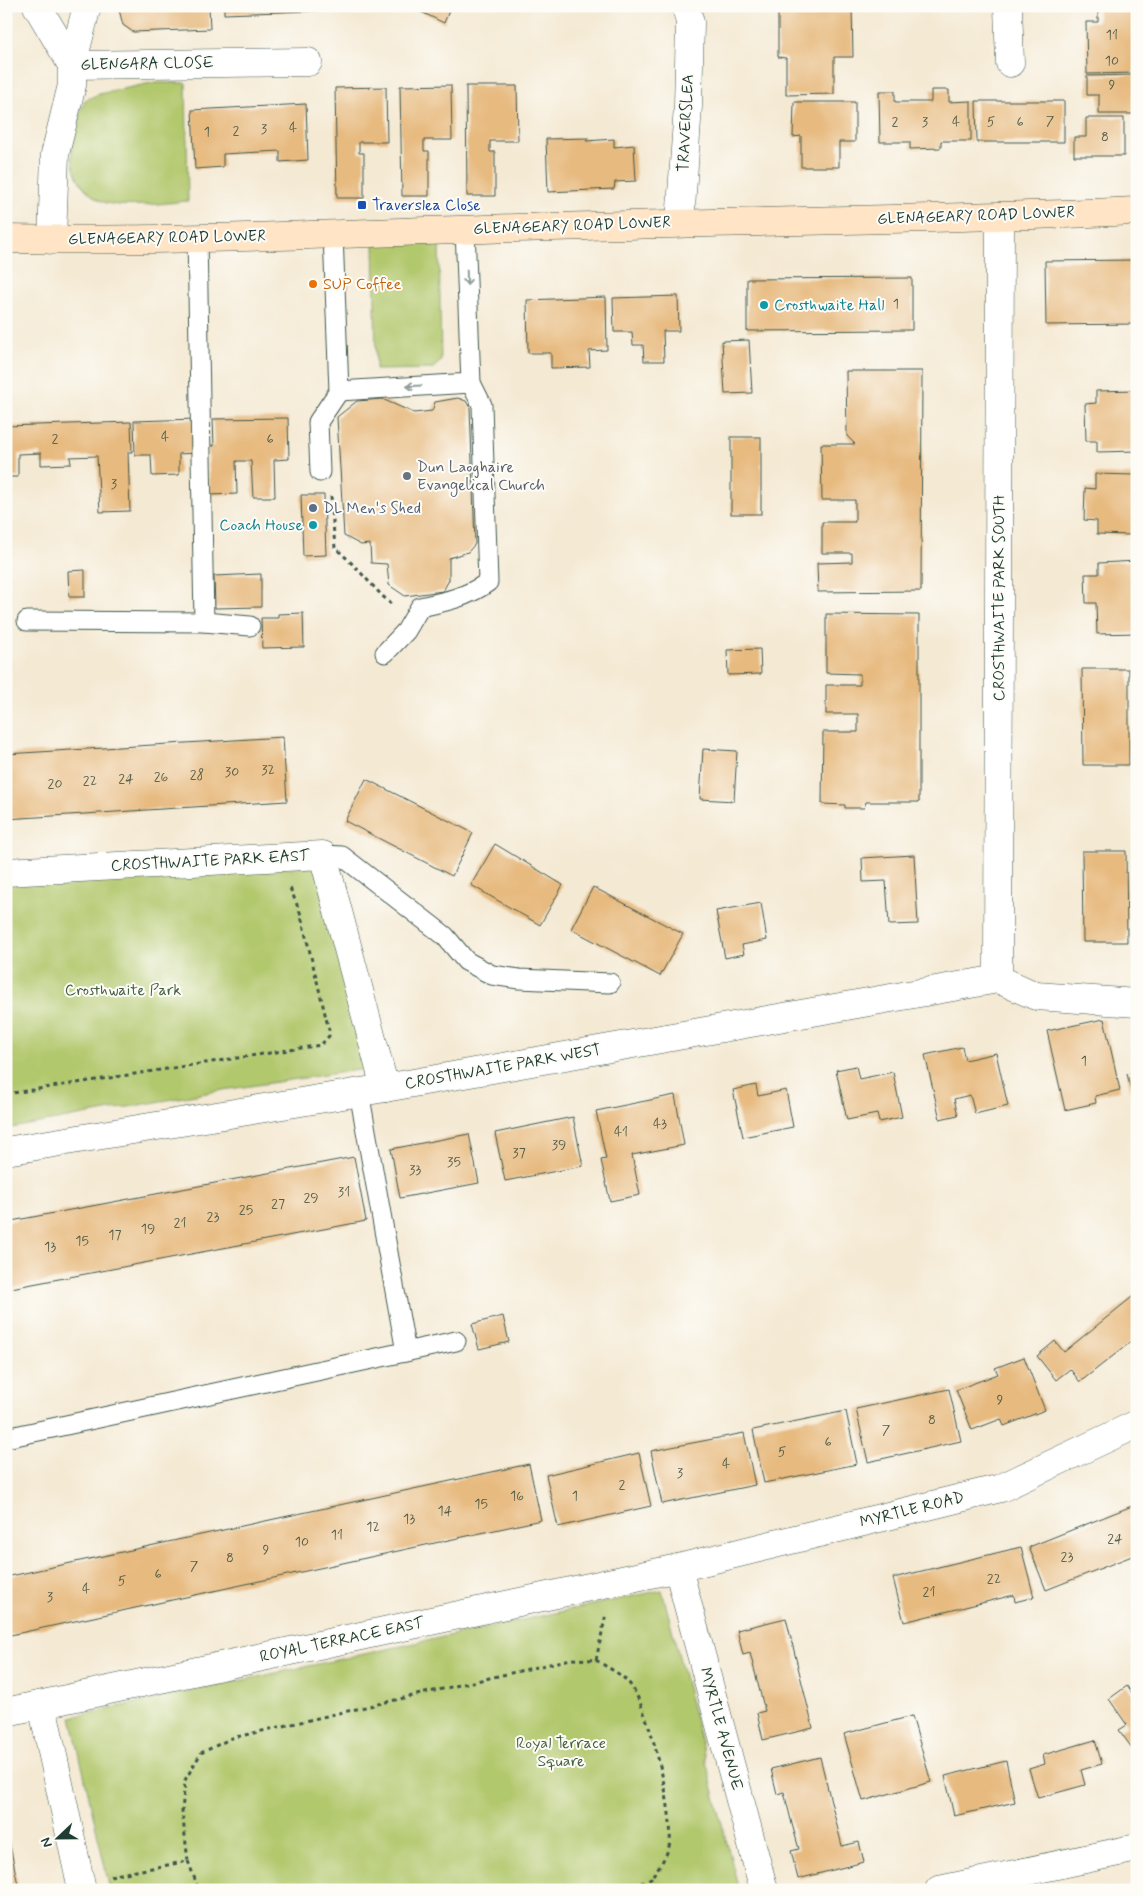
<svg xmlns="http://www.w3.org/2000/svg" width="1143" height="1896" viewBox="0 0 1143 1896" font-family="Mynerve,sans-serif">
<rect width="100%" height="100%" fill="#fdfcf7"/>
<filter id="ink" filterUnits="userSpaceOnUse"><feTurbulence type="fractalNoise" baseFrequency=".02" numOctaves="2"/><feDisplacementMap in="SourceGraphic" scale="10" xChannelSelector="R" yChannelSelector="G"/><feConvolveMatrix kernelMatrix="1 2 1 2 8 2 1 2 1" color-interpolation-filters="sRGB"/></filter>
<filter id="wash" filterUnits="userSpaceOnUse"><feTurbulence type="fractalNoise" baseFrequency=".0096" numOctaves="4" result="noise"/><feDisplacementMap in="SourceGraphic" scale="20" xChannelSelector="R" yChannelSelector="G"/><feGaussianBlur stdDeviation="1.12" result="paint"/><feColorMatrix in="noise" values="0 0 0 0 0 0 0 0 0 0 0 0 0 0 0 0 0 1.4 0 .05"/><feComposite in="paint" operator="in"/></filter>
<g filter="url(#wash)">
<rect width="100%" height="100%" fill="#f4e9d3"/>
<g fill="#b2c86d" stroke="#688250">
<path d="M151 83H186L188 201C162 203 131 209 106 203 96 200 89 193 82 185 63 159 74 127 85 100L99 94Z"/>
<polygon points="439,239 441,361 432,369 376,370 374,241"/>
<polygon points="316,866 365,1069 223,1090 6,1129 6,881"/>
<polygon points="662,1590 739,1890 110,1890 71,1717"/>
</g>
<g id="blocks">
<g fill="#e7ba7f">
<polygon points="118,6 209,6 210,29 133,32 123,25"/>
<polygon points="224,6 338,6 338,10 224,14"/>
<polygon points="409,6 451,6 444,23"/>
<polygon points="778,6 852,6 853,57 834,57 834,94 786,95 786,58 778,57"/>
<polygon points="1086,6 1137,6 1137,73 1087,74 1086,22 1098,22 1098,9 1086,9"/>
<polygon points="1136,75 1137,114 1099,114 1099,95 1087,95 1087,76"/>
<polygon points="451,85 452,140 424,140 424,151 429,151 429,196 402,196 400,86"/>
<polygon points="466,86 517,86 518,141 490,141 490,152 495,152 495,196 467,196"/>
<polygon points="386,87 387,142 359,142 359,153 364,153 364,198 337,198 335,88"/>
<polygon points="931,90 949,90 949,102 971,101 971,141 941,141 941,148 910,149 910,142 880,142 879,91 895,91 895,102 931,102"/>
<polygon points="976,101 1064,101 1064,142 977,142"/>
<polygon points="794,102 855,102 855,142 839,142 839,167 801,167 801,136 793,137"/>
<polygon points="306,104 308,160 280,162 280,151 223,154 223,167 195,169 192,110"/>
<polygon points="1086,118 1124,118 1124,156 1074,156 1074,137 1086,137"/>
<polygon points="589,138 586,141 614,139 614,147 634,145 636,181 615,182 614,189 548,192 546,139"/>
<polygon points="1135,260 1136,324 1046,325 1045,261"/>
<polygon points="912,278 912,330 747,331 747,279"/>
<polygon points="678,296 679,331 663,331 664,361 644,361 643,345 633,345 632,332 614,332 613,298"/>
<polygon points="606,297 607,350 589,351 590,367 551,368 551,353 528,353 527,300"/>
<polygon points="749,340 752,393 725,394 722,341"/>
<polygon points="846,371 922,371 921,591 818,592 817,563 852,562 852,553 822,553 822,522 855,522 855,500 822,500 821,444 855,444 847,436"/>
<polygon points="1137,390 1137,451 1097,452 1097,441 1086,441 1085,404 1096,403 1096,391"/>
<polygon points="458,398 466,401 470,408 475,544 468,552 449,558 449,580 443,591 405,596 389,585 387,564 371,563 370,544 361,545 344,536 337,417 357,401 382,399 414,413 432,411 435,402"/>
<polygon points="288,418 289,459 274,460 275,497 253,497 251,461 236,461 237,494 210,495 208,446 214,446 213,419"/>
<polygon points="196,419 196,453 179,454 179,475 152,476 151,455 135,455 134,421"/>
<polygon points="131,422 132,452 128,452 130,511 100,512 97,456 70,457 71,464 41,465 41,453 18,454 18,477 6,477 6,426"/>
<rect x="731" y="437" width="30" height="77"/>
<polygon points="1095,474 1135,475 1133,535 1097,534 1097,521 1084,520 1085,488 1095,489"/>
<polygon points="301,495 324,495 326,555 303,556"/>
<polygon points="1137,561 1137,633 1097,634 1096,603 1086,603 1085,574 1099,574 1099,563"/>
<polygon points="85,570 85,597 69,597 68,571"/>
<polygon points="261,574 261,607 215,608 214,576"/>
<polygon points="303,613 304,647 262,648 261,618 278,618 278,614"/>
<polygon points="826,614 919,615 919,802 866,802 864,808 845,808 845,805 822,804 823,732 858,732 858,714 826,714 826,685 860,685 860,674 826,673"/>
<polygon points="760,649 761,674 728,675 727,650"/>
<polygon points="1082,669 1129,669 1129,765 1083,765"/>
<polygon points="283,737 287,801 6,819 6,754"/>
<polygon points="703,749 737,751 734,801 700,799"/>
<polygon points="366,779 473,833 452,876 345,821"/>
<polygon points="495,844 563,885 540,925 471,885"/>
<polygon points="1082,851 1126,851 1127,942 1083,942"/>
<polygon points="914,855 918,924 889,925 886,881 863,882 862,858"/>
<polygon points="593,887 683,934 660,976 571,929"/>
<polygon points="761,903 767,940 742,945 744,954 725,958 716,911"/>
<polygon points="1104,1019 1120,1090 1095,1096 1096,1103 1065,1110 1047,1031"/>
<polygon points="962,1047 965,1060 996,1053 1008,1106 975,1114 970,1095 954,1099 958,1115 940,1119 925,1055"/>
<polygon points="856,1066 859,1079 893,1072 902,1117 879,1122 877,1114 847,1120 836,1070"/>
<polygon points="1137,1071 1137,1110 1136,1110 1127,1074"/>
<polygon points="756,1085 758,1096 786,1090 793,1127 743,1137 733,1090"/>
<polygon points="675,1095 684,1145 632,1155 640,1195 610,1201 601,1160 606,1159 596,1111"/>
<polygon points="573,1117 583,1166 505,1181 495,1133"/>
<polygon points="469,1134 479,1183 400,1198 391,1149"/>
<polygon points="354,1157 366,1221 6,1289 6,1222"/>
<polygon points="1137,1293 1137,1337 1080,1382 1070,1369 1056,1380 1037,1356 1055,1341 1064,1352"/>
<polygon points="503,1316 509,1342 479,1349 472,1324"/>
<polygon points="1024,1357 1045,1410 1004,1426 1001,1419 972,1430 956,1390 998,1374 995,1368"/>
<polygon points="949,1389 961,1441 868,1462 856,1409"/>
<polygon points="846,1411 857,1464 764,1483 753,1430"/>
<polygon points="744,1433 755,1485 662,1504 651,1451"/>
<polygon points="639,1453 651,1506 558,1527 546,1475"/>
<polygon points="529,1464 541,1520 6,1636 6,1577"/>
<polygon points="1137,1504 1137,1554 1046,1590 1029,1547"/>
<polygon points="1021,1547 1034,1597 1015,1602 1014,1595 904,1622 893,1578"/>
<polygon points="786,1618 813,1728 763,1740 757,1713 765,1711 750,1653 743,1655 737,1630"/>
<polygon points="1127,1686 1137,1700 1137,1755 1119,1730 1127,1725 1109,1699"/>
<polygon points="912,1716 931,1782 863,1801 844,1734"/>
<polygon points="1095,1740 1102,1764 1081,1770 1085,1785 1038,1798 1029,1769 1045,1764 1043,1755"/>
<polygon points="820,1757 842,1846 859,1842 864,1862 798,1879 791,1851 799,1849 792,1824 784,1792 777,1794 771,1769"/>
<polygon points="1006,1761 1015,1802 954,1816 945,1776"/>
<polygon points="6,1831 7,1830 19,1890 6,1890"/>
</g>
</g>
</g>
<g filter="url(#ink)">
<use href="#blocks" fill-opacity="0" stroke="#3f574c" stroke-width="1"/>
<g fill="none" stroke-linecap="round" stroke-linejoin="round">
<g stroke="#3f574c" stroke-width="21">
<g id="lane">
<polyline points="333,234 339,391 471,383 465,229"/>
<polyline points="197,237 204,622"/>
<polyline points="320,472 318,422 339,391"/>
<polyline points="27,621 204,622 250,626"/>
<path d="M385 653 406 631 420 607C444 602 468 597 488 582L482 405 471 383"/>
<polyline points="323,855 342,856 445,936 466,961 492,975 519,979 610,983"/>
<polyline points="359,1092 406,1352"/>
<polyline points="6,1438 456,1341"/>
</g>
</g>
<g stroke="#3f574c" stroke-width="29">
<g id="street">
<polyline points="37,6 72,65"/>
<polyline points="1008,6 1010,63"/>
<polyline points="72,65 308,62"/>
<polyline points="680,223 688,106 690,23 686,6"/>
<polyline points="52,240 55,154 72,85 72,65 87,6"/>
<polyline points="6,872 323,855 385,1088"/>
<polyline points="998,979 1000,217"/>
<polyline points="998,979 1036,996 1137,1003"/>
<polyline points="6,1151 385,1088 998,979"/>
<polyline points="678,1568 764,1890"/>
<polyline points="42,1705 82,1890"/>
<polyline points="6,1712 678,1568 1001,1488 1137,1424"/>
<polyline points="939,1890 1137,1848"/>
</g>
</g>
<g stroke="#3f574c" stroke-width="29">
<path id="secondary" d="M6 239C188 242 370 232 552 227 747 221 942 220 1137 211"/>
</g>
<g stroke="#3f574c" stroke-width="3" stroke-dasharray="4 4" stroke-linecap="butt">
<path d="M331 496 335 548C356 565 371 586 391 604"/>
<polyline points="6,1094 321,1045 329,1036 329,1030 300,912 290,888"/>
<path d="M596 1660C606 1667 620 1673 628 1682 648 1703 674 1811 670 1840 669 1855 659 1866 651 1878"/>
<polyline points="188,1861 199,1890"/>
<polyline points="110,1876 188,1861 182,1811 185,1780 201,1753 232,1738 571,1659 596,1660 606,1614"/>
<polyline points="627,1890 651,1878 659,1890"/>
</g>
<use href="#lane" stroke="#fff" stroke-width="19"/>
<use href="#street" stroke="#fff" stroke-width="28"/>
<use href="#secondary" stroke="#ffe4c6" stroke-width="28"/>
</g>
<defs><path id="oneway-shaft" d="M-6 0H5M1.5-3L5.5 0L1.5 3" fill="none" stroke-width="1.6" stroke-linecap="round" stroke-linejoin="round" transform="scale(1.25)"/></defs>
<g stroke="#8f9e9a">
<use href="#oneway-shaft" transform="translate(467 278) rotate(88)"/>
<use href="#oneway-shaft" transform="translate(414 386) rotate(177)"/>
</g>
</g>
<rect fill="#1a4fb4" stroke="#fdfcf7" stroke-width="2" x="357" y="200" width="10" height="10" rx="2.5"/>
<circle fill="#e8710a" stroke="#fdfcf7" stroke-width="2" cx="313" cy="284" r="5"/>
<g fill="#0f9aa8" stroke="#fdfcf7" stroke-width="2">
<circle cx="764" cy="305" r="5"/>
<circle cx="313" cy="525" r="5"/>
</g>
<circle fill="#6b7280" stroke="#fdfcf7" stroke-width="2" cx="407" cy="476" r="5"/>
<circle fill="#5c6f8a" stroke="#fdfcf7" stroke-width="2" cx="313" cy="508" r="5"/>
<g text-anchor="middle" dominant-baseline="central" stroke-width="4" stroke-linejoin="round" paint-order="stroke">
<g font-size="14" fill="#515c47">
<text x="1112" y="35">11</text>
<text x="1112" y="61">10</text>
<text x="1112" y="85">9</text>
<text x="1050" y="121">7</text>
<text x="895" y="122">2</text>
<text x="925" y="122">3</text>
<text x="956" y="122">4</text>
<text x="991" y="122">5</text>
<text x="1020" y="122">6</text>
<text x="293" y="128">4</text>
<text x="264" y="129">3</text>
<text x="236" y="131">2</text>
<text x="207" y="132">1</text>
<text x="1105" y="137">8</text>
<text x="896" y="304">1</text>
<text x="165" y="437">4</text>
<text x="55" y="439">2</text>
<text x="270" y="439">6</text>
<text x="114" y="484">3</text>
<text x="268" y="770">32</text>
<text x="232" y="772">30</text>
<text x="197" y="775">28</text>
<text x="161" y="777">26</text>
<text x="126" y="779">24</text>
<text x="90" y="781">22</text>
<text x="55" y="784">20</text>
<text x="1084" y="1061">1</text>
<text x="660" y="1124">43</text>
<text x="621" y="1132">41</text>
<text x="559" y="1145">39</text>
<text x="519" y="1153">37</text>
<text x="454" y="1162">35</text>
<text x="415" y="1170">33</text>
<text x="344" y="1192">31</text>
<text x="311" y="1198">29</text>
<text x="278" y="1204">27</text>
<text x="246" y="1210">25</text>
<text x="213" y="1217">23</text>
<text x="180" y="1223">21</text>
<text x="148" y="1229">19</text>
<text x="115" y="1235">17</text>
<text x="82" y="1241">15</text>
<text x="50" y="1247">13</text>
<text x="1000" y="1400">9</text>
<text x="932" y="1420">8</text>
<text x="886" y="1430">7</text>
<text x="828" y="1442">6</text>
<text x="782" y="1452">5</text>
<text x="726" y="1464">4</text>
<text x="680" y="1473">3</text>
<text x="622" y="1485">2</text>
<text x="517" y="1496">16</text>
<text x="575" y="1496">1</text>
<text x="481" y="1504">15</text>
<text x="445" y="1511">14</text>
<text x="409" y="1519">13</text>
<text x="373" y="1527">12</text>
<text x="337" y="1535">11</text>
<text x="1115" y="1539">24</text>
<text x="302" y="1542">10</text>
<text x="266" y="1550">9</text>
<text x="1067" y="1557">23</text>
<text x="230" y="1558">8</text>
<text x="194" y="1566">7</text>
<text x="158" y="1574">6</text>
<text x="994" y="1579">22</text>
<text x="122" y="1581">5</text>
<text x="86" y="1589">4</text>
<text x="929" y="1592">21</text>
<text x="50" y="1597">3</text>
</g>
<g font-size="16" fill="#1f3d34" stroke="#fdfcf7">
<text transform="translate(147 64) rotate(-1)">GLENGARA CLOSE</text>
<text transform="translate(686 123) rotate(-87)">TRAVERSLEA</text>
<text transform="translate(976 216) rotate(-2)">GLENAGEARY ROAD LOWER</text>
<text transform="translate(572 226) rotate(-2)">GLENAGEARY ROAD LOWER</text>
<text transform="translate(167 238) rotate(-1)">GLENAGEARY ROAD LOWER</text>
<text transform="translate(999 598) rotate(-90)">CROSTHWAITE PARK SOUTH</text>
<text transform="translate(210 861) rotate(-3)">CROSTHWAITE PARK EAST</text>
<text transform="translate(503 1067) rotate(-10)">CROSTHWAITE PARK WEST</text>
<text transform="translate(912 1510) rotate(-14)">MYRTLE ROAD</text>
<text transform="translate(342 1640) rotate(-12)">ROYAL TERRACE EAST</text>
<text transform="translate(721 1729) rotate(75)">MYRTLE AVENUE</text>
</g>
<g font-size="16" fill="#164399" stroke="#fdfcf7" text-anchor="start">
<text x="372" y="205">Traverslea Close</text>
</g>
<g font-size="16" fill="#c56008" stroke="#fdfcf7" text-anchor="start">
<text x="323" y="284">SUP Coffee</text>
</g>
<g font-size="16" fill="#0d838f" stroke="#fdfcf7" text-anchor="start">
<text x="774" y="305">Crosthwaite Hall</text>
<text x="303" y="525" text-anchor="end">Coach House</text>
</g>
<g font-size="16" fill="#5b616d" stroke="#fdfcf7" text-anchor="start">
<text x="417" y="467">Dun Laoghaire<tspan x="417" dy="18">Evangelical Church</tspan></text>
</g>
<g font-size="16" fill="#4e5e75" stroke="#fdfcf7" text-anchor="start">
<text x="323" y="508">DL Men's Shed</text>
</g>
<g font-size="16" fill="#446042" stroke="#fdfcf7">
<text x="123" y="990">Crosthwaite Park</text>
<text x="561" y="1743">Royal Terrace<tspan x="561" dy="18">Square</tspan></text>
</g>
</g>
<rect width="1143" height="1896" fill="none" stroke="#fdfcf7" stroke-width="25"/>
<g transform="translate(58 1838) rotate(248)" stroke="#fdfcf7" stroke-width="4" paint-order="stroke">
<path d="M0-4L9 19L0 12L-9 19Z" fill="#1f3d34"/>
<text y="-8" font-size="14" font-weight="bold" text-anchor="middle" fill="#1f3d34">N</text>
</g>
</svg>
